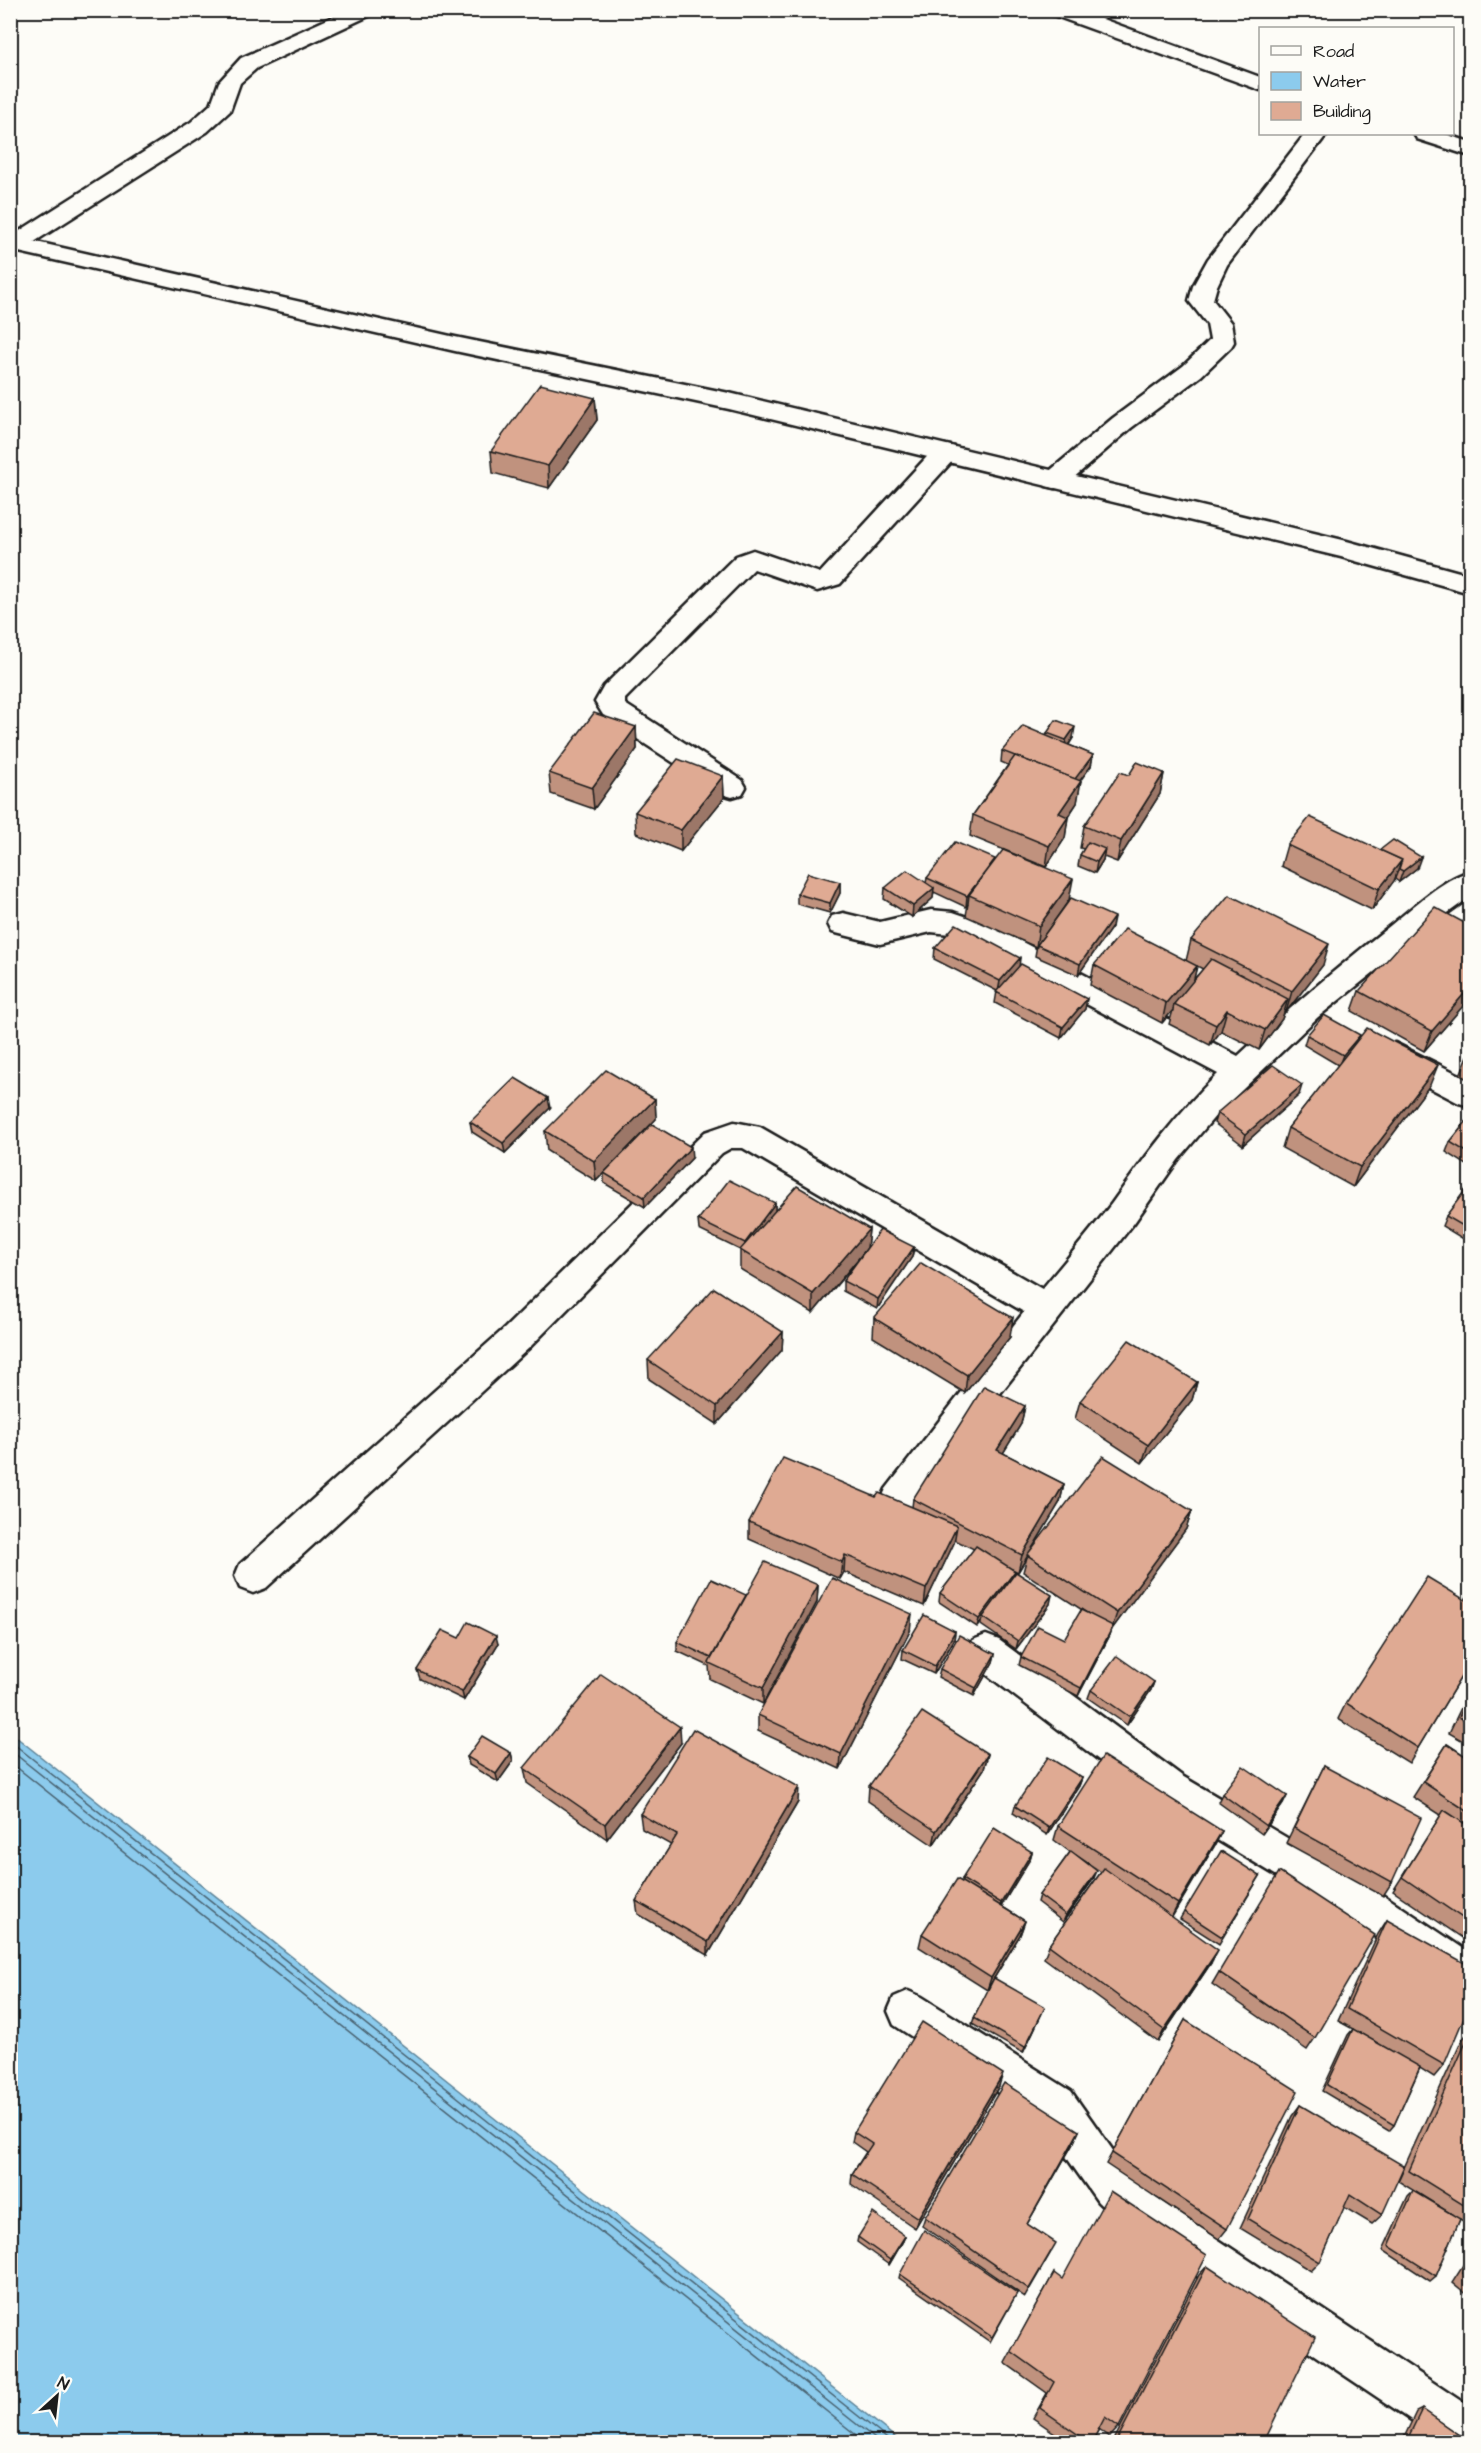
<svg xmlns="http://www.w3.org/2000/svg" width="1481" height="2453" viewBox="0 0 1481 2453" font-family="'Architects Daughter',sans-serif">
<rect width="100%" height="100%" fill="#fdfcf7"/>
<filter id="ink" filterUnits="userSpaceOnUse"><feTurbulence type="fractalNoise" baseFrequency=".0167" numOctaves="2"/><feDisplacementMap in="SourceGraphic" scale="12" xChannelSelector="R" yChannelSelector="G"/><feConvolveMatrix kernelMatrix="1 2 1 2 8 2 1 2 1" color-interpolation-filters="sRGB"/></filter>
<g filter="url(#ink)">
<polygon fill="#8ccbed" stroke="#5f8599" stroke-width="1.5" points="11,1733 901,2442 11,2442"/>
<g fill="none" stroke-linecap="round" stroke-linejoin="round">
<g stroke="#496270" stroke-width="1.5">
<polyline points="10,1741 891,2442"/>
<polyline points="10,1750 879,2442"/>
<polyline points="10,1762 865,2442"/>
</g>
<g stroke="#1c1c1c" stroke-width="5">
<g id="minor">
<polygon points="348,10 376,10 373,14 257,68 240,83 230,111 207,132 23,249 10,250 10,237 191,122 211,104 219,82 241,58"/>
<polygon points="1047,10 1078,10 1260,77 1260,90 1050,14"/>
<polygon points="1305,134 1327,134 1227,265 1217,286 1213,300 1231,323 1234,342 1231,347 1201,376 1131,428 1064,486 1055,488 1046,486 1042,480 1046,474 1113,418 1183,366 1210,340 1207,324 1189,301 1193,286 1208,259"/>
<polygon points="1414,134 1445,134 1470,142 1470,156 1417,139"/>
<polygon points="945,445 954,447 958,453 954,459 840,584 817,591 754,569 625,699 625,704 742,780 746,787 742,794 732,797 722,794 605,718 595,702 604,686 736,556 753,550 820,573 936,447"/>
<path d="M1470 871V897L1445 915 1318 1017 1217 1114 1178 1160 1134 1223 984 1414 912 1511 899 1516 886 1511 881 1500 886 1489 1024 1312 743 1148H731L722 1153 529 1348 266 1588 253 1593 240 1588 235 1576 240 1564 505 1328 705 1132 734 1122 760 1127 1042 1289C1065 1261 1090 1232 1112 1203 1145 1157 1177 1113 1218 1074L966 940 950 934 931 932 880 944 832 932 828 924 832 916 843 913 880 922 931 910 953 912 988 924 1238 1056C1288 1009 1337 968 1391 925 1415 906 1441 880 1470 871Z"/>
<polygon points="1395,1043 1470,1080 1470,1106 1459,1103 1384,1064 1379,1055 1384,1046"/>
<polygon points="986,1635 999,1640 1182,1776 1382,1894 1470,1953 1470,1996 1456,1990 1354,1922 1154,1802 973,1664 967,1652 973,1640"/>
<polygon points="908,1991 922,1997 1071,2091 1128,2172 1154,2197 1470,2407 1470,2442 1444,2442 1124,2227 1098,2202 1041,2121 894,2025 888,2011 894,1997"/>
</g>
</g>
<g stroke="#1c1c1c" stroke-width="5">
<polygon id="tertiary" points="10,236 455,337 729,393 1343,540 1470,575 1470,593 1341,557 729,409 455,351 10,250"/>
</g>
<use href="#minor" fill="#fdfcf7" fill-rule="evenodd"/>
<use href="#tertiary" fill="#fdfcf7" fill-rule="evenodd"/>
</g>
<g fill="#c0927e" stroke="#1c1c1c" stroke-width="1.5" fill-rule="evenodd">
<polygon points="595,398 597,420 549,488 493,473 491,451"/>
<polygon points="636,727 637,749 594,809 551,794 549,773"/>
<polygon points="1047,733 1073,738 1069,745 1093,755 1091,766 1080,781 1077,803 1068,817 1065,838 1046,867 970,836 973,815 1008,765 1001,762 1002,751 1046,736"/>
<polygon points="1164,773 1160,794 1117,862 1104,857 1103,860 1095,873 1078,866 1080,855 1084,849 1080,848 1084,826 1129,775"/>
<polygon points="723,776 724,798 681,851 636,833 635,812"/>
<polygon points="1287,845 1417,868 1399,882 1395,879 1372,910 1281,866"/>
<polygon points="927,878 1069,900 1112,927 1078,975 1035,956 1037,945 1036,947 966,916 968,904 966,907 934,892 933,898 912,917 884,899 885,888 926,883"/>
<polygon points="840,882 840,893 830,913 797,904 797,894"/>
<path d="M1191 940 1323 965 1286 1012 1285 1011 1282 1019 1259 1050 1221 1031 1210 1045 1169 1024 1173 1010 1162 1023 1090 985 1094 965 1186 961ZM1197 966 1203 969 1193 980Z"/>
<polygon points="935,948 1019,967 1085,1009 1061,1038 995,1003 997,991 934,959"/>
<polygon points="1359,991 1470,998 1424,1051 1352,1011"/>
<polygon points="1307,1035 1359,1038 1430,1085 1353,1187 1282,1148 1288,1128 1338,1065 1304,1045"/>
<polygon points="1470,1051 1470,1081 1460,1075"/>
<polygon points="1299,1095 1243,1145 1214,1123 1217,1113"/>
<polygon points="655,1099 656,1119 614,1163 692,1158 645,1207 604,1183 604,1173 596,1181 547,1151 545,1131"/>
<polygon points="550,1108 505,1153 472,1132 470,1122"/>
<polygon points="1470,1117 1470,1167 1446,1152 1450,1142"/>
<polygon points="1470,1184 1470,1243 1442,1226 1446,1216"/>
<polygon points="775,1203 775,1211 869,1229 867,1248 914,1247 912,1257 877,1309 843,1291 843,1281 865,1252 813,1313 740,1269 740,1250 699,1230 698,1220"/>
<polygon points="874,1318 1010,1337 965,1393 873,1337"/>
<polygon points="783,1332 782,1350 717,1424 649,1379 648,1360"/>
<polygon points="1197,1382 1192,1400 1142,1463 1075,1419 1080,1401"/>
<polygon points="1025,1406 1021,1424 1003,1453 1064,1484 1060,1502 1031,1550 1192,1511 1186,1529 1112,1629 1110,1635 1078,1696 1019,1665 1021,1657 1064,1639 1087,1613 1023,1572 1027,1557 1018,1572 1012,1569 1015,1571 1014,1576 1050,1604 1016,1649 981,1625 981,1622 977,1627 939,1602 940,1593 974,1549 955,1540 954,1543 924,1606 844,1572 840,1579 749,1539 749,1522 876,1497 912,1507 913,1499"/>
<polygon points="818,1585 817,1602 763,1704 710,1679 709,1666 677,1651 677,1642 746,1595 746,1597"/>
<polygon points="910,1631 840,1769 758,1731 758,1715"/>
<polygon points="955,1631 954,1640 934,1674 902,1659 903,1650"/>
<polygon points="459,1638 498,1644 464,1700 420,1679 417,1670"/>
<polygon points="995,1654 993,1662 974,1696 938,1677 940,1669"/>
<polygon points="1470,1662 1409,1763 1338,1719 1346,1703"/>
<polygon points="1154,1682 1151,1690 1127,1725 1088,1698 1091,1690"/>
<polygon points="1470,1689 1470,1745 1449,1733"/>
<polygon points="681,1743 607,1839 527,1783 524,1768"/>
<polygon points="1447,1744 1470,1759 1470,1943 1393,1891 1441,1815 1413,1797"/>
<polygon points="511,1753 513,1761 498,1782 469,1765 467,1757"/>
<polygon points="988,1754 984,1769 933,1845 868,1801 869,1786"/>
<polygon points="1324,1766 1392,1882 1383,1896 1286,1843"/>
<polygon points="1082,1778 1079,1786 1047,1835 1013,1813 1015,1806"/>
<polygon points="1222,1794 1287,1796 1283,1804 1262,1834 1218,1802"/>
<polygon points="798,1802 708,1955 638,1914 636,1901 671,1845 642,1829 640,1814"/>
<polygon points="1058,1826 1222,1831 1215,1845 1172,1917 1211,1963 1158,2042 1044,1958 1049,1945 1101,1872 1076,1855 1094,1878 1063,1922 1037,1902 1039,1895 1070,1852 1054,1840"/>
<polygon points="1032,1852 1030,1859 1001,1906 1025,1921 1020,1935 994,1978 1042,2013 1023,2053 972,2024 974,2018 992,1983 987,1990 919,1947 922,1934 962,1882 962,1879"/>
<polygon points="1260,1876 1219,1944 1180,1919 1184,1912"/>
<polygon points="1387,1920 1444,2065 1434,2077 1420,2068 1394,2125 1389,2131 1322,2091 1348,2035 1353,2029 1338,2021 1378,1934"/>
<polygon points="1219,1972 1315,2038 1307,2050 1212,1984"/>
<polygon points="1185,2020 1227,2229 1219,2239 1106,2164"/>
<polygon points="1470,2030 1470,2226 1460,2219 1436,2276 1430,2281 1383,2250 1408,2196 1413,2191 1453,2215 1398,2181 1462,2040"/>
<polygon points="999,2086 915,2228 851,2184 852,2174 866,2152 852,2142 854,2132"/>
<polygon points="1300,2105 1382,2215 1372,2224 1344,2207 1320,2262 1311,2271 1240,2228 1292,2116"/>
<polygon points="1079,2131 1074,2142 1027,2224 1051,2252 1025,2297 922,2226 925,2217"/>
<polygon points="905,2236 903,2241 889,2265 857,2242 858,2237"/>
<polygon points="1470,2254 1470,2297 1452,2282"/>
<polygon points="1207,2266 1264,2442 1113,2442 1199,2275"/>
<polygon points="1054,2273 1119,2427 1110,2437 1099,2429 1092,2442 1068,2442 1033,2418 1047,2393 1005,2363"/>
<polygon points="900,2274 1017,2293 990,2342 899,2278"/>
<polygon points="1422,2409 1470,2442 1402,2442 1416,2412"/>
</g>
<g fill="#9c7767" stroke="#1c1c1c" stroke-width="1.5">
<polygon points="595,398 597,420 549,488 548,466"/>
<polygon points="636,727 637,749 594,809 592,788"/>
<polygon points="1075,727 1073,738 1064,751 1066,740"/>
<polygon points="1093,755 1091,766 1072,791 1073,780"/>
<polygon points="1164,773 1160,794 1117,862 1121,841"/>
<polygon points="723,776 724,798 681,851 681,830"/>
<polygon points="1081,781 1077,803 1056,834 1059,813"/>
<polygon points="1068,817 1065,838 1046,867 1049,846"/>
<polygon points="1105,849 1103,860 1095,873 1097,862"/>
<polygon points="1421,857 1417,868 1399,882 1403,871"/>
<polygon points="995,859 969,895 968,904 966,907 967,896"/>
<polygon points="1402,860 1394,881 1372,910 1379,889"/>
<polygon points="1073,879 1069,900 1036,947 1039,926"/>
<polygon points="840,882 840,893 830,913 830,903"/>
<polygon points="934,888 933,898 912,917 913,906"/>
<polygon points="1114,917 1112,927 1078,975 1080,964"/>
<polygon points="1329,944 1323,965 1286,1012 1292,991"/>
<polygon points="1020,958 1019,968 998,992 1000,981"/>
<polygon points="1197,966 1192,987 1174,1004 1173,1010 1162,1023 1166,1003"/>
<polygon points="1470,987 1470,998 1424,1051 1432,1031"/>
<polygon points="1087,999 1085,1009 1061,1038 1063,1027"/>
<polygon points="1288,999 1282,1019 1259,1050 1265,1030"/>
<polygon points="1227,1010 1221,1031 1210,1045 1216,1025"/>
<polygon points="1360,1035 1356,1046 1339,1065 1343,1055"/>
<polygon points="1438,1065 1430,1085 1353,1187 1360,1167"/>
<polygon points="1302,1085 1299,1095 1243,1145 1246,1134"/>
<polygon points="548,1098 550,1108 505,1153 503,1143"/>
<polygon points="655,1099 656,1119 596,1181 594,1161"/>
<polygon points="691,1147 692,1158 645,1207 644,1197"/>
<polygon points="775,1203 775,1213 745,1253 745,1243"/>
<polygon points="869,1229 867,1248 813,1313 813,1294"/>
<polygon points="914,1247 912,1257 877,1309 878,1299"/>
<polygon points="1013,1318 1010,1337 965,1393 967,1375"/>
<polygon points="783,1332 782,1350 717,1424 717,1406"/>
<polygon points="1197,1382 1192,1400 1142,1463 1148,1445"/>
<polygon points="1025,1406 1021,1424 994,1468 997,1450"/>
<polygon points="1064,1484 1060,1502 1018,1572 1022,1555"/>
<polygon points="1192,1511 1186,1529 1112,1629 1110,1635 1078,1696 1081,1688 1112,1628 1117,1613"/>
<polygon points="957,1526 954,1543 924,1606 926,1589"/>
<polygon points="845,1555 844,1572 840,1579 842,1562"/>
<polygon points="1015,1571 1013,1580 983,1617 981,1622 977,1627 979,1619"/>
<polygon points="818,1585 817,1602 763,1704 763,1688"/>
<polygon points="1052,1595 1050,1604 1016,1649 1018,1641"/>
<polygon points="912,1614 910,1631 840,1769 841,1754"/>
<polygon points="955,1631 954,1640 934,1674 935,1666"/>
<polygon points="496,1636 498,1644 464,1700 462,1692"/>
<polygon points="995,1654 993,1662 974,1696 976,1688"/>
<polygon points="1154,1682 1151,1690 1127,1725 1130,1717"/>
<polygon points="680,1727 681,1743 607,1839 605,1824"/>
<polygon points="511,1753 513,1761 498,1782 496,1774"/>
<polygon points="988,1754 984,1769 933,1845 936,1831"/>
<polygon points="1082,1778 1079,1786 1047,1835 1049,1828"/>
<polygon points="799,1787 798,1802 708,1955 708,1942"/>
<polygon points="1287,1796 1283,1804 1262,1834 1266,1826"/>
<polygon points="1222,1831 1215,1845 1171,1918 1178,1904"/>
<polygon points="1032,1852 1030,1859 999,1910 1001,1903"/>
<polygon points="1097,1871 1094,1878 1063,1922 1066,1915"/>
<polygon points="1025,1921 1020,1935 987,1990 991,1978"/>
<polygon points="1218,1950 1211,1963 1158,2042 1164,2030"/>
<polygon points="1045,2007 1042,2013 1023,2053 1025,2047"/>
<polygon points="1003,2074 999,2086 915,2228 918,2218"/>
<polygon points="1079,2131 1074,2142 1022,2233 1027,2224"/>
<polygon points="905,2236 903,2241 889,2265 890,2260"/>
</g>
<g fill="#dfaa93" stroke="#1c1c1c" stroke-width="1.5">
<polygon points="540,384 595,398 548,466 491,451"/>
<polygon points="594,713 636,727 592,788 549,773"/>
<polygon points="1056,720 1075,727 1066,740 1047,733"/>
<polygon points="1023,726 1093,755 1075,779 1002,751"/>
<polygon points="1015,756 1081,781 1059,813 1068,817 1049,846 973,815"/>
<polygon points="678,759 723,776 681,830 635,812"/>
<polygon points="1137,762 1164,773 1121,841 1084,826 1120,772 1129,775"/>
<polygon points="1310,817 1402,860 1379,889 1287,845"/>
<polygon points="1393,840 1421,857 1403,871 1399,869 1402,860 1380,850"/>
<polygon points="955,842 995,859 967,896 927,878"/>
<polygon points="1088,842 1105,849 1097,862 1080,855"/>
<polygon points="1003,850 1073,879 1039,926 969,895"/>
<polygon points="907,870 934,888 913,906 885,888"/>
<polygon points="808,873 840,882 830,903 797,894"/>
<polygon points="1229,895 1329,944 1292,991 1191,940"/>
<polygon points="1071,898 1114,917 1080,964 1037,945"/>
<polygon points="1435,907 1470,926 1470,987 1432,1031 1359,991"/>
<polygon points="956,924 1020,958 1000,981 935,948"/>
<polygon points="1125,929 1197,966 1166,1003 1094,965"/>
<polygon points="1211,959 1288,999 1265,1030 1227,1010 1216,1025 1174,1004"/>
<polygon points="1021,964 1087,999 1063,1027 996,992"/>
<polygon points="1324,1015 1360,1035 1343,1055 1307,1035"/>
<polygon points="1367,1028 1438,1065 1360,1167 1288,1128"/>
<polygon points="1273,1065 1302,1085 1246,1134 1217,1113"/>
<polygon points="606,1070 655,1099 594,1161 545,1131"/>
<polygon points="515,1078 548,1098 503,1143 470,1122"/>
<polygon points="1470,1117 1470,1154 1450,1142"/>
<polygon points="652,1124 691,1147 644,1197 604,1173"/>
<polygon points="729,1180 775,1203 745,1243 698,1220"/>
<polygon points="1470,1184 1470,1230 1446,1216"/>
<polygon points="797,1186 869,1229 813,1294 740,1250"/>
<polygon points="880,1230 914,1247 878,1299 843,1281"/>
<polygon points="921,1263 1013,1318 967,1375 874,1318"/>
<polygon points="714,1288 783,1332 717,1406 648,1360"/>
<polygon points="1129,1340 1197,1382 1148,1445 1080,1401"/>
<polygon points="984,1386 1025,1406 997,1450 1064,1484 1022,1555 913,1499"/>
<polygon points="1103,1456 1192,1511 1117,1613 1027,1555"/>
<polygon points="783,1458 876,1497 879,1493 957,1526 926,1589 845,1555 842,1562 749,1522"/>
<polygon points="976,1546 1015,1571 979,1619 940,1593"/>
<polygon points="765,1562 818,1585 763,1688 709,1663"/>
<polygon points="1016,1572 1052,1595 1018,1641 983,1617"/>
<polygon points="1427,1577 1465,1600 1470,1591 1470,1662 1418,1748 1346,1703"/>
<polygon points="832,1578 912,1614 841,1754 758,1715"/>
<polygon points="711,1579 746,1595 711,1658 677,1642"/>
<polygon points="1081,1610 1113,1626 1081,1688 1021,1657 1038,1626 1064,1639"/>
<polygon points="924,1615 955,1631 935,1666 903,1650"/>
<polygon points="468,1622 496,1636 462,1692 417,1670 442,1630 459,1638"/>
<polygon points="959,1635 995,1654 976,1688 940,1669"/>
<polygon points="1117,1656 1154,1682 1130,1717 1091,1690"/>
<polygon points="601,1674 680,1727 605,1824 524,1768"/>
<polygon points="1470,1693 1470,1724 1459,1717"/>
<polygon points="922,1712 988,1754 936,1831 869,1786"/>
<polygon points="693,1729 799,1787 708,1942 636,1901 677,1835 640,1814"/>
<polygon points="482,1736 511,1753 496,1774 467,1757"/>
<polygon points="1447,1744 1470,1759 1470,1813 1423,1782"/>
<polygon points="1103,1756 1222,1831 1178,1904 1058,1826"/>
<polygon points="1048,1757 1082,1778 1049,1828 1015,1806"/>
<polygon points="1243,1766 1287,1796 1266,1826 1222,1794"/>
<polygon points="1324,1766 1421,1818 1392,1882 1294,1828"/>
<polygon points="1444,1810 1470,1827 1470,1923 1402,1877"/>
<polygon points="994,1828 1032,1852 1001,1903 962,1879"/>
<polygon points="1071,1851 1097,1871 1066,1915 1039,1895"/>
<polygon points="1221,1851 1260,1876 1222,1937 1184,1912"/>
<polygon points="1104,1868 1218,1950 1164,2030 1049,1945"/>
<polygon points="1279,1872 1375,1935 1315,2038 1219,1972"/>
<polygon points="957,1879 1025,1921 991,1978 922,1934"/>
<polygon points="1387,1920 1470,1966 1470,2003 1444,2065 1347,2009"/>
<polygon points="994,1978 1045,2007 1025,2047 974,2018"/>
<polygon points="1185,2020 1298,2091 1227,2229 1112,2153"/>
<polygon points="922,2022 1003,2074 918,2218 852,2174 872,2144 854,2132"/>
<polygon points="1353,2029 1420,2067 1394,2125 1327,2085"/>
<polygon points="1470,2033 1470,2209 1409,2171"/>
<polygon points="1004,2083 1079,2131 1027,2224 1056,2243 1029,2289 925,2217"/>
<polygon points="1300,2105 1404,2166 1382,2215 1350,2194 1320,2262 1248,2219"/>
<polygon points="1110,2191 1207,2255 1119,2427 1105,2417 1092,2442 1089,2442 1040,2408 1054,2382 1011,2351 1054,2273 1062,2279"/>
<polygon points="1413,2191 1460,2219 1436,2276 1389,2246"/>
<polygon points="873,2213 905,2236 890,2260 858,2237"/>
<polygon points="924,2230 1017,2293 992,2337 900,2274"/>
<polygon points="1470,2263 1470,2279 1463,2273"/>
<polygon points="1207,2266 1315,2337 1264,2442 1116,2442"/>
<polygon points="1422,2409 1470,2442 1406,2442"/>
</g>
</g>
<rect width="1481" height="2453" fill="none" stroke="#fdfcf7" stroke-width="36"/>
<rect x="18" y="18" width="1445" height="2417" fill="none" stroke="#1c1c1c" stroke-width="2" filter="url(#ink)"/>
<rect x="1259" y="27" width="195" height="108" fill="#fdfcf7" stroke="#a3a29f" stroke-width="1.5"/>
<rect x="1271" y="46" width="30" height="9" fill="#fdfcf7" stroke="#a3a29f" stroke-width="1.5"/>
<text x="1313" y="57" font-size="18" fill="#1c1c1c">Road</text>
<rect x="1271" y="72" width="30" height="18" fill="#8ccbed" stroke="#a3a29f" stroke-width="1.5"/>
<text x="1313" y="87" font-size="18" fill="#1c1c1c">Water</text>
<rect x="1271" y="102" width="30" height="18" fill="#dfaa93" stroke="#a3a29f" stroke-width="1.5"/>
<text x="1313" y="117" font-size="18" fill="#1c1c1c">Building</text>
<g transform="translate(57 2396) rotate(27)" stroke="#fdfcf7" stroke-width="4.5" paint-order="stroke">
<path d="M0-4.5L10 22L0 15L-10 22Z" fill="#1c1c1c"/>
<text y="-9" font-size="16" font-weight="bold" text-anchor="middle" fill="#1c1c1c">N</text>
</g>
</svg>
